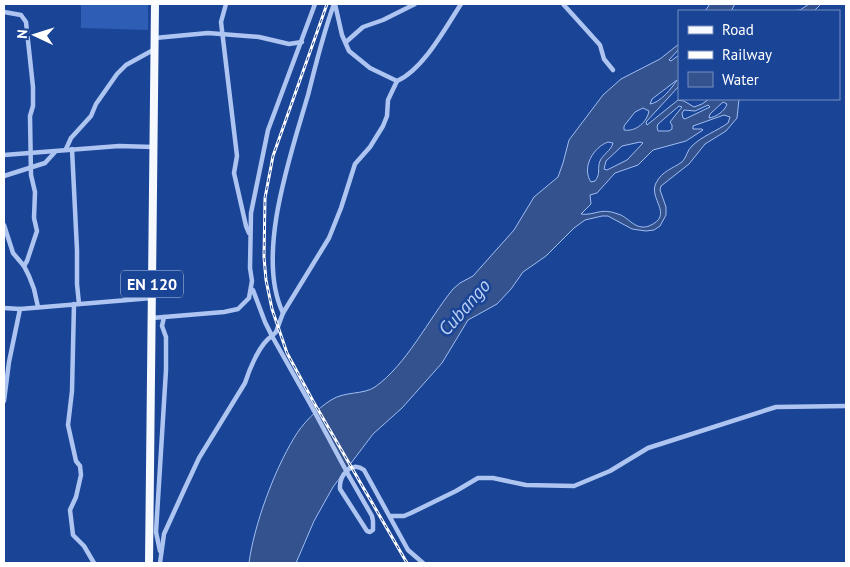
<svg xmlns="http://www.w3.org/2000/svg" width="850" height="567" viewBox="0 0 850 567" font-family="'PT Sans',sans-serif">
<rect width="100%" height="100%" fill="#1a4496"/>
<polygon fill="#2d5db4" points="81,4 148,4 148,30 81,28"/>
<g fill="#33528e" stroke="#a0bef2" fill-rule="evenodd">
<polygon points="710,4 735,4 731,11 705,11"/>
<polygon points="809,4 821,4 814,11 790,11 800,10"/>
<path d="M679 44V49L669 60 671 61 679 55V86L646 122 647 125 678 100 684 101 694 107 702 104 709 99H739L737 118 726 131 705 144 689 164 661 186 660 190 666 207V215L660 226 654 230 646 231 632 229 608 216H602L585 220 574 228 546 256 523 272 511 289 497 304 468 320 442 363 402 408 373 434 333 487 314 521 296 563H249C254 525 274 471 294 438 302 424 317 409 331 400 345 391 363 395 375 387 407 364 428 320 453 289L460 283 473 276 514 230 534 197 558 177 563 163 569 140 603 95 621 79 660 59ZM677 80C672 88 660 103 650 104L652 99ZM723 102 727 104C725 111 716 117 709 118L710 114ZM708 105 710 107 685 119 683 118 682 113 684 110 695 111ZM679 106 682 107 670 122 672 125V129L669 131H658L657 127 658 124ZM643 108 649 111C647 122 636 132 624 130V126L635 112ZM724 115 730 117 728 123C717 131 702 136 692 146 687 150 687 157 682 162 672 169 662 171 656 183 648 199 675 215 649 226 635 231 629 217 618 214 600 207 595 216 581 214L591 204 590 195 597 193 615 173 638 165 653 150 686 141 703 130 702 129H693V126ZM608 142 613 143C611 151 603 154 600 161 597 168 601 174 595 181L591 182C581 167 594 147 608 142ZM640 142 643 143 627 160 607 170 604 169 606 161 622 146Z"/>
</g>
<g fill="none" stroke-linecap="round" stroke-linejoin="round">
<g stroke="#adc5f0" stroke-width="4.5">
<polyline points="226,4 221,22 237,156 234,173 246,226 249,233"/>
<polyline points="563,4 600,45 604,59 613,70"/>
<polyline points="4,12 21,15 26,22 33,87 33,106 30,116 31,175 35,192 34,218 37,231 27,261 24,266"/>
<polyline points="155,38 208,33 259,37 289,44 302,42"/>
<polyline points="346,42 363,27 383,20 415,4"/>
<path d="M397 81C423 70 446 27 461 4"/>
<polyline points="66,149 71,138 91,116 96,104 117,74 126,65 155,49"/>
<polyline points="72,149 77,250 77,284 79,304"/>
<polyline points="4,155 119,146 154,147"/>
<polyline points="4,176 45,163 55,152"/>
<polyline points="4,225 13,253 24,266 29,276 34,289 38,307"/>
<polyline points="74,304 72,391 68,425 76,461 80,466 81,475 76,497 70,510 73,535 84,546 94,563"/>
<polyline points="4,308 20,309 152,298"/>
<polyline points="283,313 329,238 341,208 355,164 370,147 383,126 387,116 388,100 397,81 370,68 349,51 342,35 335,4"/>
<polyline points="152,318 224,312 238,309 249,298 252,281 250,268 251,213 268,130 315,4"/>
<polyline points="4,401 9,362 20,309"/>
<path d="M313 409 272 336 276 332 283 313C255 255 291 154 308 95 316 64 323 34 334 4"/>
<path d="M349 476 372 516 373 521V530L370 532 367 531 340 489C339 476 351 460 364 470L408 550 423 563"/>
<polyline points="391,516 404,516 411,513 456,491 478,478 493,478 526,485 574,486 610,471 648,448 776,407 846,406"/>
<polyline points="160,551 156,532 166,370 166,337 162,326 164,317"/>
<path d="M160 563 164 534 185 488 199 458 245 383C249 370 260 343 272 336L265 322 253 290"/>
</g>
<polyline stroke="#f6f9ff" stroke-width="8" points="149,563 155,4"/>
<g stroke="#fff" stroke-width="3">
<polyline id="rail" points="327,4 273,156 265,198 264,257 266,280 272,309 287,353 313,401 407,563"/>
</g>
<use href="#rail" stroke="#1a4496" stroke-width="1" stroke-dasharray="4" stroke-linecap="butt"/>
<polyline stroke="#adc5f0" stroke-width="4.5" points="313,409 349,476"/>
</g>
<g text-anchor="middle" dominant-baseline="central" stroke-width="5" stroke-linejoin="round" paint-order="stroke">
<rect fill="#1a4496" stroke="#bac7e0" stroke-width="1" x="121" y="270.5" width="62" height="27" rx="4"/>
<g font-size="16" font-weight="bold" fill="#fff">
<text x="152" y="284">EN 120</text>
</g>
<g font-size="19" font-style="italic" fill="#b9d0f7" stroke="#1a4496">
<text transform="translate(464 307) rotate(-49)">Cubango</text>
</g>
</g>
<rect width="850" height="567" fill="none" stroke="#ffffff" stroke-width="10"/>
<rect x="678" y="10" width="162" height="90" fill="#1a4496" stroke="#768fc0"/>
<rect x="688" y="26" width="25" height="8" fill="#f6f9ff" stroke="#768fc0"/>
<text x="722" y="35" font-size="15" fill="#ffffff">Road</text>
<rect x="688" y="51" width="25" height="8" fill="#ffffff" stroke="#768fc0"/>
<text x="722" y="60" font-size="15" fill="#ffffff">Railway</text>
<rect x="688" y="72" width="25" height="15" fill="#33528e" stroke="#768fc0"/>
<text x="722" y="85" font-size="15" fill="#ffffff">Water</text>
<g transform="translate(35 35) rotate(274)" stroke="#1a4496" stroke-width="4" paint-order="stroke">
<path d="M0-4L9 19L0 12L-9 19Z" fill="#ffffff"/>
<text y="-8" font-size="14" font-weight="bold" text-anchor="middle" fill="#ffffff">N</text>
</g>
</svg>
